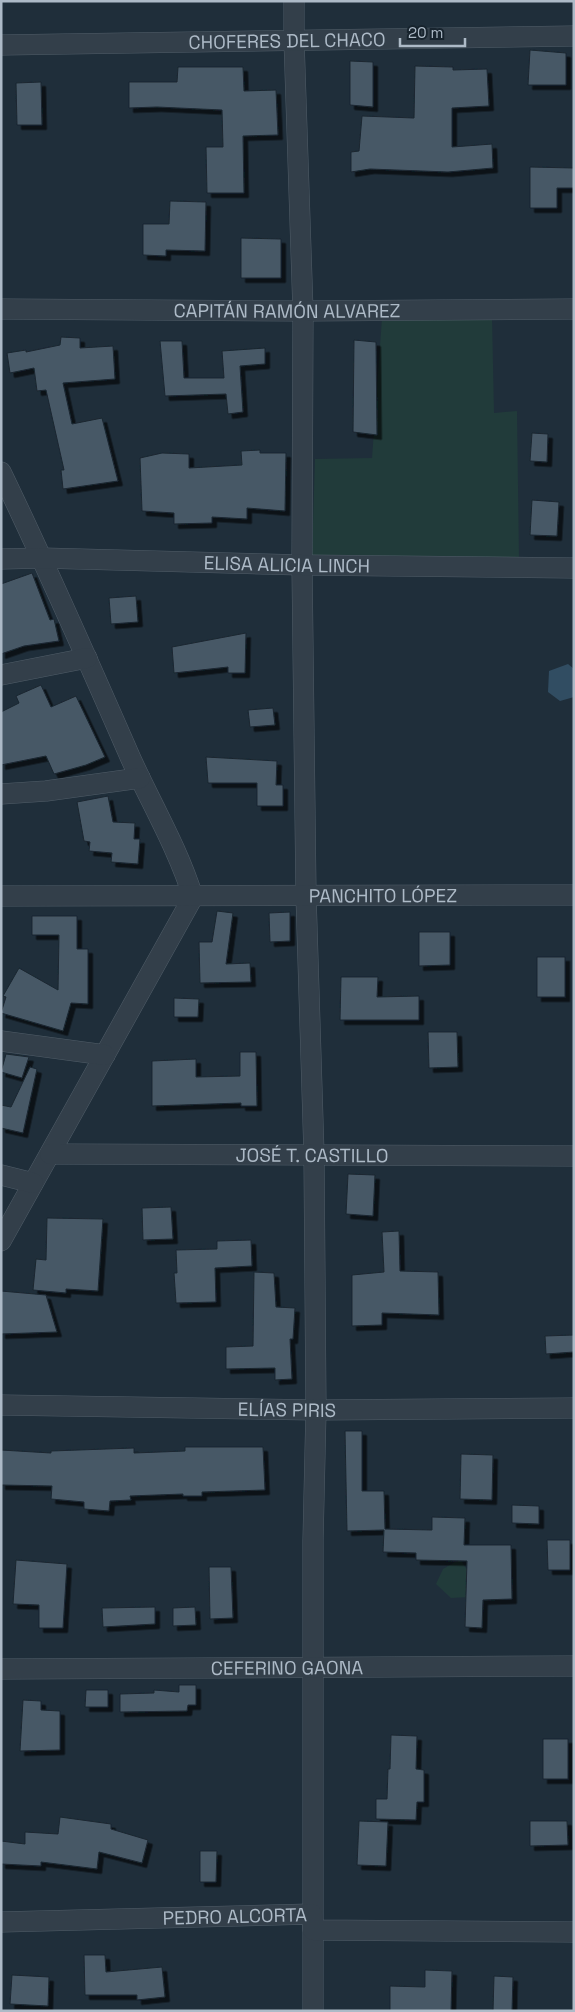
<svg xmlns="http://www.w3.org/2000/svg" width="575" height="2012" viewBox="0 0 575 2012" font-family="'Space Grotesk',sans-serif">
<defs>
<filter id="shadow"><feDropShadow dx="4.5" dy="4.5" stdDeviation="0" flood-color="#0009"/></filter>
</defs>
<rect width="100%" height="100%" fill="#1f2e3a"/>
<g fill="#213b3a">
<polygon points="492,316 494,413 517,411 519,559 312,556 315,459 372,458 382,318"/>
<polygon points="460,1559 471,1576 470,1597 451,1598 436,1584 443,1569"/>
</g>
<polygon fill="#314d62" points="568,664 574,669 574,697 560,701 548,692 549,671"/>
<g fill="#475866" stroke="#1a2630" filter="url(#shadow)">
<polygon points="530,50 566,53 566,85 528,85"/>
<polygon points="350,61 373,62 373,107 350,105"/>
<polygon points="415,66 453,67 453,70 487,69 489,106 452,108 452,147 492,144 493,168 448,172 370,169 351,172 351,152 359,151 362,116 414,118"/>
<polygon points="178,67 243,67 244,91 276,90 278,135 243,136 244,193 207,193 206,147 223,147 222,110 157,107 129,108 129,82 177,82"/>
<polygon points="41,82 42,125 17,125 16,83"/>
<polygon points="530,167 574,168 574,188 557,188 557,208 530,208"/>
<polygon points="170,201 206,202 205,251 166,250 166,256 143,255 143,224 169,224"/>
<polygon points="241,238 281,239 281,278 241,278"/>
<polygon points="61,337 80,338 80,348 113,346 115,379 63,383 72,424 102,418 118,481 63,489 61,470 64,470 46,390 37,391 34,368 10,373 7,353 26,350 26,352 60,345"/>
<polygon points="354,340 376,342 377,435 353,432"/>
<polygon points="160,341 182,341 184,378 224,378 222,351 265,348 265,364 240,366 243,412 228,414 226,394 165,396"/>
<polygon points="532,433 548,434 547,462 530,461"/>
<polygon points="260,450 260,453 286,453 285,511 247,508 247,519 212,517 212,523 174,524 174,513 142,511 140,458 162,453 189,454 189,468 242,465 241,451"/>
<polygon points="532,500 559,502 557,536 530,535"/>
<polygon points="32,573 50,620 54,619 59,641 24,646 1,654 1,584"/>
<polygon points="136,596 138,622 111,624 109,598"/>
<polygon points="246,633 245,673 228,673 228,667 174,673 172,647"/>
<polygon points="41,685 51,707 76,696 105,757 86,765 54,774 46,756 1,765 1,712 19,703 16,696"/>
<polygon points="273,708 275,725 250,727 248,710"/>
<polygon points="206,757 277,761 276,785 283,785 283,806 257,806 257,783 208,783"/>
<polygon points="108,796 113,822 135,823 134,839 140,839 138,864 111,862 112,853 89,851 90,842 84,841 77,802"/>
<polygon points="217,911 233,913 226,964 250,963 251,982 200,983 199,942 212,942"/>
<polygon points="290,912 290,941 270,942 269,913"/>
<polygon points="32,916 77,916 77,949 88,949 88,1004 71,1003 63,1031 1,1013 6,997 3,996 19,968 58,990 59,935 32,935"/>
<polygon points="419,932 450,932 450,965 419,966"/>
<rect x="537" y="957" width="28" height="40"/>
<polygon points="341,977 378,977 377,997 419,996 419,1020 340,1020"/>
<polygon points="174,998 199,999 198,1017 174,1017"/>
<polygon points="428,1032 457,1032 458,1067 429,1068"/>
<polygon points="240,1052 256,1052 257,1106 241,1106 241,1103 152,1106 152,1061 196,1059 196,1077 240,1076"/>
<polygon points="6,1054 29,1057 22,1078 1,1072"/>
<polygon points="30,1067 37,1069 23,1133 1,1128 1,1105 11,1107"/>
<polygon points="348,1174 375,1175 373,1216 346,1214"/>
<polygon points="171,1207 173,1239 143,1240 142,1208"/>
<polygon points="47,1218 103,1219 98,1291 66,1289 66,1293 33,1290 36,1259 46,1260"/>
<polygon points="399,1231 400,1271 438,1272 439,1315 382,1313 382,1325 352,1326 352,1275 384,1272 382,1232"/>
<polygon points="251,1240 252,1266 215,1268 216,1302 176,1303 174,1273 177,1273 176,1250 217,1249 217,1241"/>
<polygon points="254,1272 274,1273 276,1307 295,1308 293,1339 290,1339 292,1379 275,1380 275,1368 226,1369 226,1347 253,1346"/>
<polygon points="1,1291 46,1295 57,1332 1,1334"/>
<polygon points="574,1335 574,1352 546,1354 545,1336"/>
<polygon points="345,1431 362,1431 362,1491 384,1491 385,1529 432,1530 432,1517 465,1518 464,1545 511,1545 512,1599 483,1600 482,1628 465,1627 467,1561 416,1560 416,1553 383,1552 384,1530 347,1531"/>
<polygon points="185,1447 263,1447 265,1490 202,1492 202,1496 183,1496 183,1494 130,1496 131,1500 110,1501 109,1511 84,1509 84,1502 51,1499 52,1486 1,1485 1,1450 51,1453 51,1451 134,1448 134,1453 185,1451"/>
<polygon points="461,1454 493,1455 492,1500 460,1499"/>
<polygon points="512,1505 539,1506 539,1524 512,1523"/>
<polygon points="547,1540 570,1540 570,1570 548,1570"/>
<polygon points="16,1560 67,1564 63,1628 39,1628 39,1605 13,1604"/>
<polygon points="209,1567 231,1567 233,1618 210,1619"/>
<polygon points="155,1607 155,1624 103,1627 102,1608"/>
<polygon points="195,1607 196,1625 173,1626 173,1608"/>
<polygon points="179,1685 196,1685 196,1705 188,1705 187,1711 120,1712 120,1694 154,1693 154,1690 179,1692"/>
<polygon points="86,1690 108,1690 108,1707 85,1707"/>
<polygon points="23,1700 41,1701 41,1710 60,1711 60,1750 20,1751"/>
<polygon points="391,1735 417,1736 416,1769 424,1770 424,1802 417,1802 416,1820 376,1819 376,1799 387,1799 388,1769 390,1769"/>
<rect x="543" y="1739" width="25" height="40"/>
<polygon points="60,1817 111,1824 111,1829 148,1840 142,1863 99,1852 97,1869 41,1862 41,1866 1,1864 1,1841 25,1844 25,1832 58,1834"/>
<polygon points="359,1821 388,1822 386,1866 357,1865"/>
<polygon points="530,1821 567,1821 568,1845 530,1846"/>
<polygon points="200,1851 217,1851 216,1882 200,1882"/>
<polygon points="84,1955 105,1955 106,1972 162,1967 165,1997 137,2000 137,1995 85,1995"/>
<polygon points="425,1970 452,1971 451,2011 390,2011 390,1986 425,1987"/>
<polygon points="12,1975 49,1977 48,2006 10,2004"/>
<polygon points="494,1976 513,1977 512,2011 493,2011"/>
</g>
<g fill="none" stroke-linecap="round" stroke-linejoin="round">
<g stroke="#505d68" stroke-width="21">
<g id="minor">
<polyline points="294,1 294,40 303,311 302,565 306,895 314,1154 316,1410 313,1541 313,2011"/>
<path id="s1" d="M1 45 574 36"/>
<path id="s2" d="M1 309 303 311 574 309"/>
<path d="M1 472C47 567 89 663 131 759 152 805 178 849 193 897L1 1241"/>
<path id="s3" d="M1 559 42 558 302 565 574 568"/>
<polyline points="1,675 87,658"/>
<polyline points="1,794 46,791 140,778"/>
<path id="s4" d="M1 896 574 895"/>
<polyline points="1,1041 105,1055"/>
<path id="s5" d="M50 1154 574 1156"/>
<polyline points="1,1175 33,1183"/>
<path id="s6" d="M1 1405 316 1410 574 1408"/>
<path id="s7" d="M1 1669 574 1666"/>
<path id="s8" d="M1 1922 312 1914 313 1930 574 1932"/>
</g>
</g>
<use href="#minor" stroke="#333f4a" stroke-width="20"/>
</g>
<g text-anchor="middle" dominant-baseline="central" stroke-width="5" stroke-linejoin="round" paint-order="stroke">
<g font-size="19" fill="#adbac7" stroke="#18242e">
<text stroke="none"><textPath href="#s1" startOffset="286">CHOFERES DEL CHACO</textPath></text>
<text stroke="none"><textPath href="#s2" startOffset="286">CAPITÁN RAMÓN ALVAREZ</textPath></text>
<text stroke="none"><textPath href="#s3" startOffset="286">ELISA ALICIA LINCH</textPath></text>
<text stroke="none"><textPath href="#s4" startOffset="382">PANCHITO LÓPEZ</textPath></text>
<text stroke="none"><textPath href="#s5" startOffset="262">JOSÉ T. CASTILLO</textPath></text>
<text stroke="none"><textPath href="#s6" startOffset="286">ELÍAS PIRIS</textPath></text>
<text stroke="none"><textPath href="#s7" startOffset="286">CEFERINO GAONA</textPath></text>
<text stroke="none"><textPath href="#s8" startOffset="234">PEDRO ALCORTA</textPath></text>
</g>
</g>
<rect width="575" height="2012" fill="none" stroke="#adbac7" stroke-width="5"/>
<path d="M400 38v8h65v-8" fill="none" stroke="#adbac7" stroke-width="2.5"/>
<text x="408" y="38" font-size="15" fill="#adbac7" stroke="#18242e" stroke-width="4" paint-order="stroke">20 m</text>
</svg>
